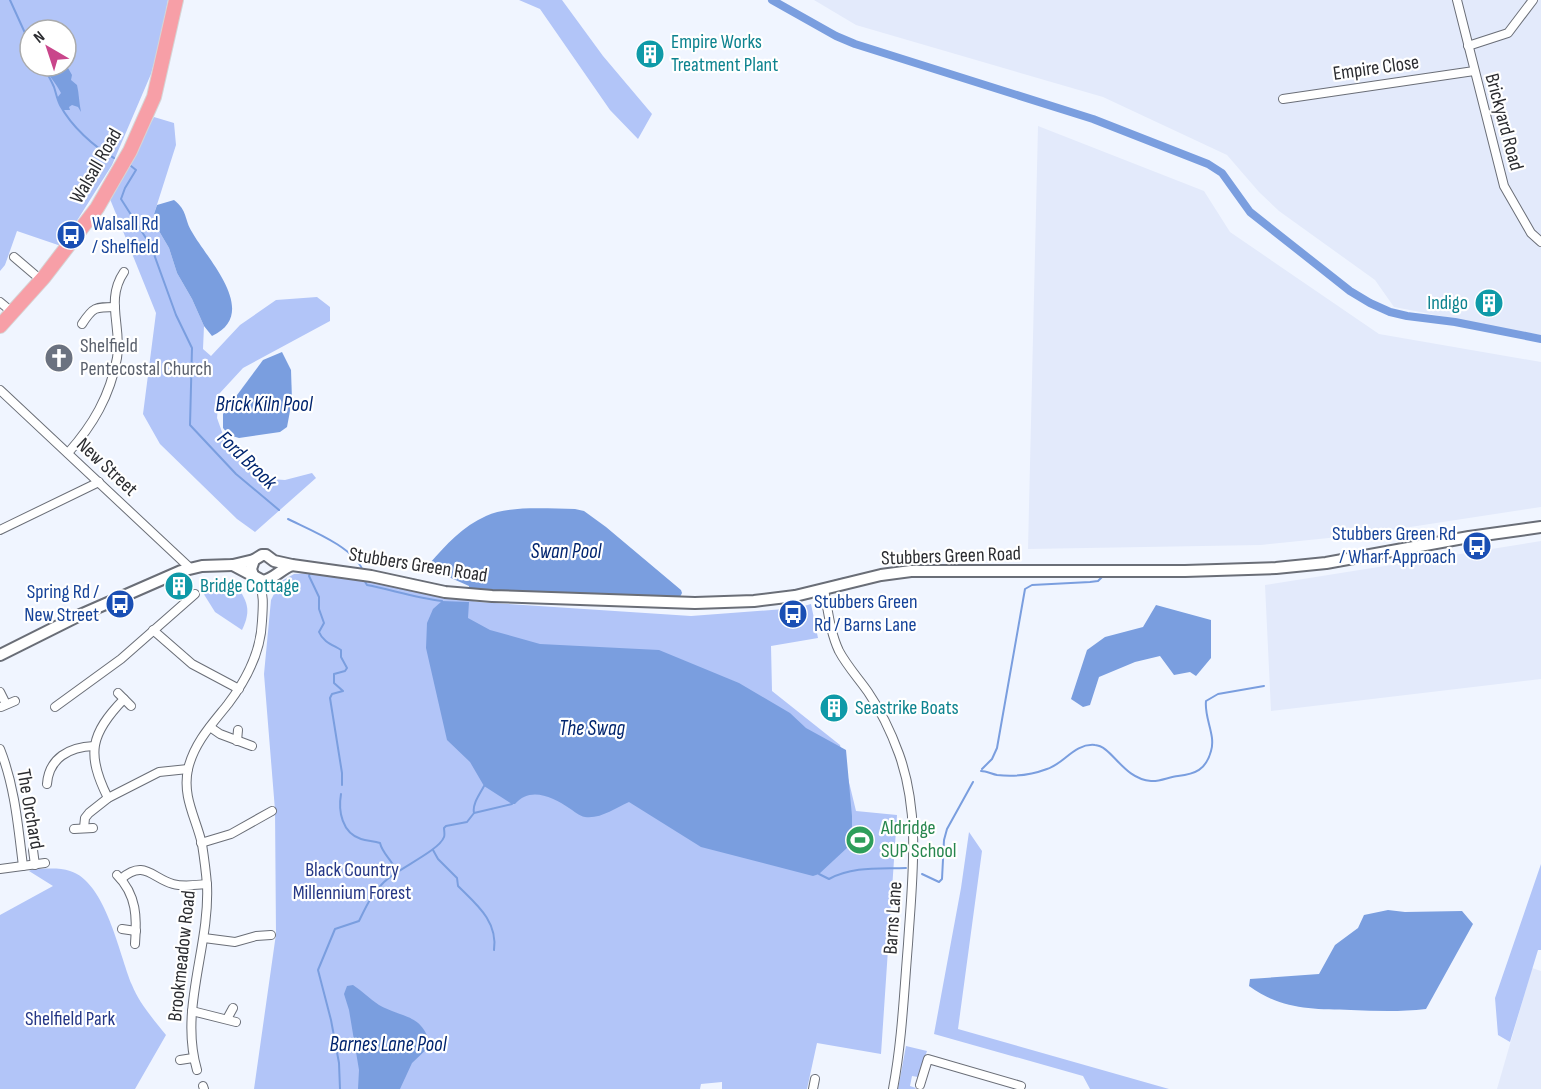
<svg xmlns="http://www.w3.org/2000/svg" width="1541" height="1089" viewBox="0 0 1541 1089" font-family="'Sofia Sans Condensed',sans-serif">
<rect width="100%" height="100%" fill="#f0f5ff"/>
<g fill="#e3eafb">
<polygon points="814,0 1541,0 1541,335 1394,307 1375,280 1279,211 1259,192 1227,155 1103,97 856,25"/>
<polygon points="1038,126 1204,191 1230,232 1379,334 1541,362 1541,507 1358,535 1261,545 1028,549"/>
<polygon points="1541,541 1541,679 1271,711 1265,585"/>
<polygon points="1532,968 1541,971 1541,1089 1497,1089"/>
</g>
<g fill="#b2c5f8" fill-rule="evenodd">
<path d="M0 0H168L159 46 151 74 112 165 61 246 17 231 5 265 0 271ZM30 30H66V66H30Z"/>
<polygon points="519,0 562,0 603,56 652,114 638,139 610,110 540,9"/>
<polygon points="154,117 174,123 176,145 154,214 159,231 169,248 177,273 192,299 204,326 203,349 211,356 240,325 276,300 317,297 330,307 330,321 243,368 219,394 217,418 226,443 255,478 285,480 312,473 316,478 255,532 237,519 160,444 143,414 156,313 110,199"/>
<polygon points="310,573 368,580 478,602 691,616 797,608 811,604 818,638 771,646 772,691 840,745 856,811 897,815 881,1054 817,1043 807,1089 722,1089 722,1082 701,1084 700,1089 254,1089 276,934 275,810 264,674 271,600 280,582 294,574"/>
<path d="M220 580 235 583C247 601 252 609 242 630L215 612 200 588Z"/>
<polygon points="969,832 982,851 958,1029 1169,1089 1090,1089 1083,1076 934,1034 961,888"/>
<polygon points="1541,864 1541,950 1538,950 1510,1042 1498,1035 1495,998"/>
<path d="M33 869C44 869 59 867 70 871 106 882 119 954 132 985 139 1003 154 1020 166 1035L135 1089H0V915L53 886 29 871Z"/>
<polygon points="906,1046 927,1051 918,1077 912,1076 910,1086 916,1088 915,1089 898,1089"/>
</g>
<g fill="#7a9edf">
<path d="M66 43 76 50 71 53 68 68 72 75 71 80 77 85C79 93 79 103 81 112L78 107 72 105 69 107 70 110H63L57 98 61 93C56 83 49 76 43 66H66Z"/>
<path d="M174 200C188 211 184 219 192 232 207 259 261 313 212 336L204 326 192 299 177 273 169 248 159 231 154 214 157 205Z"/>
<polygon points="282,352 291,370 292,400 287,427 280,432 239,438 229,435 223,428 223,414 263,360"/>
<path d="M575 509 584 511 606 527 681 590 682 593 680 597 502 591V590L469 591V586L435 571 429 566 430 563C446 545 463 526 486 516 510 505 549 509 575 509Z"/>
<path d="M442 601 469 602 468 618 490 630 540 644 659 650 739 683 790 713 806 728 846 750 852 816V831L848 847 819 874 813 876 701 847 629 802C615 808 601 819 585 817 579 816 574 811 569 808 553 797 530 786 515 804H512L484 786 470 762 447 740 426 648 427 623 433 609Z"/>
<polygon points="1156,605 1211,620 1211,658 1196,676 1190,672 1174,675 1160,656 1135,662 1099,677 1090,705 1083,707 1071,699 1087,650 1105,637 1143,627"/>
<path d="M1388 910 1405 912 1462 911 1473 924 1426 1009C1400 1012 1376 1011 1351 1010 1312 1009 1282 1010 1249 986L1250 979 1319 974 1335 945 1358 928 1364 915Z"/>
<path d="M353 985C362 991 370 999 379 1005 402 1018 424 1014 430 1046L412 1063 400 1089H358L359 1070 349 1010 344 994 347 986Z"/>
</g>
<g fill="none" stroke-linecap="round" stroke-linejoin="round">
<g stroke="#7a9edf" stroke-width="2">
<polyline points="10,0 25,33"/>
<path d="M43 66C47 73 51 80 54 87 56 93 57 99 60 105 71 126 94 147 114 158"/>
<polyline points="131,166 136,170 125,188 121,199 151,246 176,315 192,348 190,425 236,474 279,510"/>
<path d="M288 519C310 530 354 547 363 571"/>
<path d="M310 573 309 576 319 597V609L324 623 319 632C323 642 333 645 341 650V657L347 668 345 671 334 674V683L343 691 332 694 330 698 342 773V785"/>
<path d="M364 580 367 585C392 590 417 598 442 601"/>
<polyline points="819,585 845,578"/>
<polyline points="786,592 807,588"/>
<polyline points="680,597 688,597"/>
<polyline points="700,597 726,597"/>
<polyline points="982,769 992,759 997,748 1025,589 1032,585 1090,582 1098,581 1102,577"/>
<path d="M981 771C986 771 992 774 997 775 1014 777 1031 775 1047 769 1064 764 1074 743 1095 745 1112 746 1123 779 1151 781 1159 782 1169 777 1178 776 1195 774 1206 770 1211 751 1216 735 1204 718 1206 701L1218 694 1264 686"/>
<path d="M341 794C338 811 342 833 361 839 367 841 374 841 380 843 383 855 392 859 396 871"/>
<polyline points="474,813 512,804"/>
<path d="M433 850 438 859 457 878 458 886C476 904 498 921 494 950"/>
<path d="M819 874 829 879C853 866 879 869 906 868"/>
<polyline points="922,874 939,882 942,879 944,840 947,829 973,782"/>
<path d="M340 1089 339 1063 331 1020 318 970 335 929 359 921C366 907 372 893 384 882 397 869 439 851 444 837 445 835 444 830 444 828L446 826 467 822 474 813C472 804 480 794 484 786"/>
</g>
<polyline stroke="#7a9edf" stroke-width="8" points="772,0 836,36 855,44 1093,119 1208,164 1222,173 1250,212 1350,291 1370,303 1390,312 1407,316 1455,322 1541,339"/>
<g stroke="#6a6e77" stroke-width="10">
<g id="street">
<polyline points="1457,0 1504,186 1531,233 1541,242"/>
<polyline points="1468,46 1508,33 1533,0"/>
<polyline points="1283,99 1474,71"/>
<polyline points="14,257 41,280"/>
<polyline points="0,302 12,312"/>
<path d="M82 324C93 307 95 307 115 307"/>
<polyline points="0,390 190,568"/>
<path d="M68 453C93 425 110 396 117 358 122 326 105 300 124 272"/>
<polyline points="0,530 99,482"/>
<path d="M824 589C828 610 830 632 839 651 847 666 859 679 868 692 881 711 891 732 899 754 921 815 912 880 908 944 904 992 902 1041 893 1089"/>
<polyline points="153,630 192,664 239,689"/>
<polyline points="0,692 6,704"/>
<polyline points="118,693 131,706"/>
<polyline points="1,707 15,701"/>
<polyline points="55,707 121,659 195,594"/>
<polyline points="210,727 220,734 252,746"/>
<polyline points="237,741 238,730"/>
<path d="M0 749C15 787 18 826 23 866"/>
<path d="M47 784C49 758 69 747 94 746"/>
<path d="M108 798C86 754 90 734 124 699"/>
<polyline points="84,828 85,818 89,813 108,798 159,772 188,769"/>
<polyline points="74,829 93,828"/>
<polyline points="201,843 231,834 272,811"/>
<polyline points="33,850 35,865"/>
<polyline points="0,869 45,863"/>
<path d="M117 875C137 895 137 918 135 944"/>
<path d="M121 879C144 859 152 878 173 884 184 887 195 885 207 884"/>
<polyline points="122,929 136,931"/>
<polyline points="204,938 235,942 256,936 271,935"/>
<polyline points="192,1011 236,1022"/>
<polyline points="227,1019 233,1008"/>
<polyline points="180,1060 193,1058"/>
<path d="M197 1070C179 1009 210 947 207 885 206 872 204 857 202 844 196 818 182 797 188 769 194 743 212 724 228 704 247 679 261 651 262 621 263 606 264 594 259 580"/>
<polyline points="920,1085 928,1059 1021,1086"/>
<polyline points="203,1086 204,1089"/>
<polyline points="813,1089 815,1079"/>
</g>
</g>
<g stroke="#6a6e77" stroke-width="14">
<g id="secondary">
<path d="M233 565 263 581C274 579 281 569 292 565"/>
<polyline points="253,575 251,569 254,560 262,555 266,555 274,561 292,565 371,576 445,592 492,596 695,603 754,601 795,596 881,575 911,571 1185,571 1276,568 1326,563 1469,537 1541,527"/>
<polyline points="0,655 78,616 181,571 202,566 233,565 254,560"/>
</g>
</g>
<g stroke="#d5d5d6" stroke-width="16">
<polyline id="highway" points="0,326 44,277 97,208 130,151 154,97 176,0"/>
</g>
<use href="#street" stroke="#fff" stroke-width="8"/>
<use href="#secondary" stroke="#fff" stroke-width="10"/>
<use href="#highway" stroke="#f79fa7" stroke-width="14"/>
</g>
<defs>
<g id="building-disc" transform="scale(1.5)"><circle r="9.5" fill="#0f9aa8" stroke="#fff"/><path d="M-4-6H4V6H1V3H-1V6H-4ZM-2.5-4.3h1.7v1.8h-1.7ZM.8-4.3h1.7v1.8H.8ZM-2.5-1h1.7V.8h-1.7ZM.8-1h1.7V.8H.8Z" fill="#fff"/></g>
<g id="bus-disc" transform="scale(1.5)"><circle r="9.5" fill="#1a4fb4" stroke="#fff"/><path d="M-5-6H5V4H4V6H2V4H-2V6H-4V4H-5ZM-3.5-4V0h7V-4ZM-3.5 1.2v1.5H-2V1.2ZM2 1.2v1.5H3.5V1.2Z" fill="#fff"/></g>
<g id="church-disc" transform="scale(1.5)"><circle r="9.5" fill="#6b7280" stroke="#fff"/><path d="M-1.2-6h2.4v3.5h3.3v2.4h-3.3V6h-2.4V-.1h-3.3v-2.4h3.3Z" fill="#fff"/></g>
<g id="stadium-disc" transform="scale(1.5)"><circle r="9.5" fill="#2e9e5b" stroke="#fff"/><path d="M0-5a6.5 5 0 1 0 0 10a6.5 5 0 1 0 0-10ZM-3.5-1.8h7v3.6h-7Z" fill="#fff"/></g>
</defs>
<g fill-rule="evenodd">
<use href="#building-disc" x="650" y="54"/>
<use href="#bus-disc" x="71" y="235"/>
<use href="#building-disc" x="1489" y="303"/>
<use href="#church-disc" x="59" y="358"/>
<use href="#bus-disc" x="1477" y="546"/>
<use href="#building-disc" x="179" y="586"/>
<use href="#bus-disc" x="120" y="604"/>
<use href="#bus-disc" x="793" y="614"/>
<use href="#building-disc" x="834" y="708"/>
<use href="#stadium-disc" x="860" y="840"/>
</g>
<g text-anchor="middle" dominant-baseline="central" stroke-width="4.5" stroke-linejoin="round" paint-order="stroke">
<g font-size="20" fill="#0d838f" stroke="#fff" text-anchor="start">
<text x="671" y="42">Empire Works<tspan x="671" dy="23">Treatment Plant</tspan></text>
<text x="1468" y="303" text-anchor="end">Indigo</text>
<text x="200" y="586">Bridge Cottage</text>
<text x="855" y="708">Seastrike Boats</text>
</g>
<g font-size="20" fill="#2b2c30" stroke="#fff">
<text transform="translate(1376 68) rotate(-8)">Empire Close</text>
<text transform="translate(1504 122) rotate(75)">Brickyard Road</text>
<text transform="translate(96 166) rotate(-60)">Walsall Road</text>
<text transform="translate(107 467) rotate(43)">New Street</text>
<text transform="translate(951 556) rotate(-2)">Stubbers Green Road</text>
<text transform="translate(418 565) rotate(9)">Stubbers Green Road</text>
<text transform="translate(30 809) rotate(80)">The Orchard</text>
<text transform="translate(893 918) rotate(-86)">Barns Lane</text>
<text transform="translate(182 956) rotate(-84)">Brookmeadow Road</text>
</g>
<g font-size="20" fill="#164399" stroke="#fff" text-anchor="start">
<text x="92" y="224">Walsall Rd<tspan x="92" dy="23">/ Shelfield</tspan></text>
<text x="1456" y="534" text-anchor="end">Stubbers Green Rd<tspan x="1456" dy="23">/ Wharf Approach</tspan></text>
<text x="99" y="592" text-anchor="end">Spring Rd /<tspan x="99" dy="23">New Street</tspan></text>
<text x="814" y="602">Stubbers Green<tspan x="814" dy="23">Rd / Barns Lane</tspan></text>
</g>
<g font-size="20" fill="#5b616d" stroke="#fff" text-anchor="start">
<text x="80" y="346">Shelfield<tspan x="80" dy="23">Pentecostal Church</tspan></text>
</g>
<g font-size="20" fill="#27864d" stroke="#fff" text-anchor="start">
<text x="881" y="828">Aldridge<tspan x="881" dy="23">SUP School</tspan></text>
</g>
<g font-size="20" fill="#253786" stroke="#fff">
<text x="352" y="870">Black Country<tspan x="352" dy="23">Millennium Forest</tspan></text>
<text x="70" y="1019">Shelfield Park</text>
</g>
<g font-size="21" font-style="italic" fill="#01256f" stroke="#fff">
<text x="264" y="404">Brick Kiln Pool</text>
<text transform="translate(247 460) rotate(44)">Ford Brook</text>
<text x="566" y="551">Swan Pool</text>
<text x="592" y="728">The Swag</text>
<text x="388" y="1044">Barnes Lane Pool</text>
</g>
</g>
<g transform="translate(48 48) rotate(321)"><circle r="28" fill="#ffffff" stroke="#aaabac" stroke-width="1.5"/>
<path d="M0-4.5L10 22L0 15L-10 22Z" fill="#c9468b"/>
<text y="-9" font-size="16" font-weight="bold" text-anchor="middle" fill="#2b2c30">N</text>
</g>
</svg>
